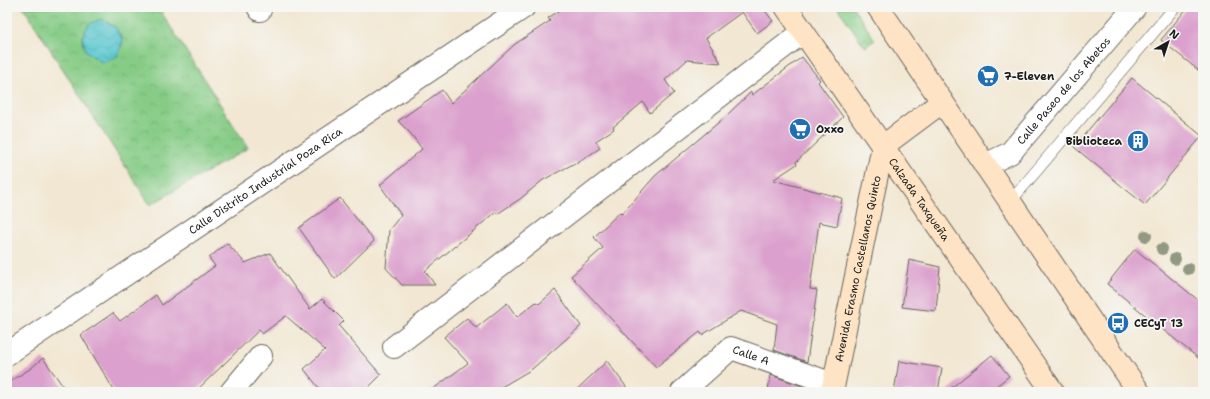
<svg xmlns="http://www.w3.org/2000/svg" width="1210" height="399" viewBox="0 0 1210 399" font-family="'Shantell Sans',sans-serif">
<defs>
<pattern id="park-crowns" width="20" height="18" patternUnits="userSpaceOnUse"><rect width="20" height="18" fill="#86cc86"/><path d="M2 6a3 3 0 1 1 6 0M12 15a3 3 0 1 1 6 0" fill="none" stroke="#73af73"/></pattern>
<pattern id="water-waves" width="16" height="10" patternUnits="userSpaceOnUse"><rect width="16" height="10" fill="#5bc8d0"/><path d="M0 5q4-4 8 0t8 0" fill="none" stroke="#4fabb2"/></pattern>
</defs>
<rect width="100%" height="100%" fill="#f6f6f2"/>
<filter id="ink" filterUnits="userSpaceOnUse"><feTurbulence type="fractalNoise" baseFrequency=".025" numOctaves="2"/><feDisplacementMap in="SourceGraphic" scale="8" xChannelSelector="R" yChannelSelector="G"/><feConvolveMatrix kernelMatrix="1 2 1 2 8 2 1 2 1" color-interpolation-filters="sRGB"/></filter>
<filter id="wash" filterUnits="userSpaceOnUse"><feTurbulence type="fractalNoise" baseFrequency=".012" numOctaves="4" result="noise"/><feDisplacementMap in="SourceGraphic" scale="16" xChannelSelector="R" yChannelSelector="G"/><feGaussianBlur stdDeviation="0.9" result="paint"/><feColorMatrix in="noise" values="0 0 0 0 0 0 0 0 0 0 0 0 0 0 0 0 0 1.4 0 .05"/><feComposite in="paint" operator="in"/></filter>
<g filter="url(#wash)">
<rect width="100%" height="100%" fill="#f2e7d2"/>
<g fill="url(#park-crowns)" stroke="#517451">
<polygon points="23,7 158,7 248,148 150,205"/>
<polygon points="837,7 853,7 875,40 865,47"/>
</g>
<polygon fill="url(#water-waves)" stroke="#3c7276" points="101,19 115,27 123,40 119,55 103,63 86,52 82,37 89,24"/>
<g id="blocks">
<g fill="#dba0cd">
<polygon points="565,7 762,7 773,21 757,33 742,12 706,38 721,63 687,60 665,80 674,93 650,113 643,102 613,127 614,129 596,141 600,148 576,164 575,163 543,180 520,199 497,214 496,212 425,271 435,285 402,285 386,268 389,230 401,215 380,185 422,149 411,134 398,121 442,90 451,103 515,44 550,21 548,18"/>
<polygon points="1188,7 1203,7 1203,74 1161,40"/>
<polygon points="802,57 820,80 818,82 843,117 796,162 797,164 773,180 842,198 837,226 819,222 810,289 817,290 807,362 774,350 777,324 741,311 702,335 700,332 656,367 571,276 603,248 594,237 620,212 622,214 655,176 725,117 751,92 752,95"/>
<polygon points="1132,78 1202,136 1145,205 1074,147"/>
<polygon points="340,198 374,241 335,279 299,228"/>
<polygon points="227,243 245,263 270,253 310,309 322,299 344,321 339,326 381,375 364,392 322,392 304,369 325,350 286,316 262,334 259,330 195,392 115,392 81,335 113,313 120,321 156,295 162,305 215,266 209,258"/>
<polygon points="1135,249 1203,304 1203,362 1107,284"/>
<polygon points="909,260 940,267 936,311 902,307"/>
<polygon points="555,290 581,326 532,369 493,392 429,392 468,363 444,337 467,318 476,328 507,303 517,317 536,302 539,304"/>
<polygon points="992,355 1009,376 989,392 946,392"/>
<polygon points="43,358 67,392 7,392 7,383 30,369"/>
<polygon points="607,361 630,392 574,392"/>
<polygon points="899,361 942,368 938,392 894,392"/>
<polygon points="770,375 802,386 801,392 768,392"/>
</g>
</g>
</g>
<g filter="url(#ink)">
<use href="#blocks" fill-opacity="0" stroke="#67635c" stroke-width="1"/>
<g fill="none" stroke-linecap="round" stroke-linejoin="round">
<g stroke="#67635c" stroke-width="12">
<polyline id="lane" points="1010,202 1175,7"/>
</g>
<g stroke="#67635c" stroke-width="24">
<g id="street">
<polyline points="258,7 260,10"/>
<path id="s1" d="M985 165 1010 153 1135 7"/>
<polyline points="394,347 803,32"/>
<path id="s2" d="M7 354 524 7"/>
<polyline points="231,392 261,356"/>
<path id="s3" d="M682 392 731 348 833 384"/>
</g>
</g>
<g stroke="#67635c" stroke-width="24">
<g id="secondary">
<path id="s4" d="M786 7 1053 392"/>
<polyline points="878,7 1139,392"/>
<path id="s5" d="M832 392 883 146 942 102"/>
</g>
</g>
<use href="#lane" stroke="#fff" stroke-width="11"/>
<use href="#street" stroke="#fff" stroke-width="22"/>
<use href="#secondary" stroke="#fee4c5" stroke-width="22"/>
</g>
<g fill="#919982">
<circle cx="1146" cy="236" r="6"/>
<circle cx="1162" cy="249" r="6"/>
<circle cx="1175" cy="259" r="6"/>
<circle cx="1188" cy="269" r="6"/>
</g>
</g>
<defs>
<g id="supermarket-disc" transform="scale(1.15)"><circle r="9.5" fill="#1f6fb2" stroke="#f6f6f2"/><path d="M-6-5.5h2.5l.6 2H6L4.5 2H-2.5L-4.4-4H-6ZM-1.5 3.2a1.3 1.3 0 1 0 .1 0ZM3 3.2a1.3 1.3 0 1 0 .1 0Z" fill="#fff"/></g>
<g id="building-disc" transform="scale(1.15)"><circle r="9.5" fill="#1f6fb2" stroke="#f6f6f2"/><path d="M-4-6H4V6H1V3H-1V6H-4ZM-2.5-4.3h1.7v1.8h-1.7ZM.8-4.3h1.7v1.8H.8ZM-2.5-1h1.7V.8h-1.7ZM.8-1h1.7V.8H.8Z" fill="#fff"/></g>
<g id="bus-disc" transform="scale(1.15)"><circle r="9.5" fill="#1f6fb2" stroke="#f6f6f2"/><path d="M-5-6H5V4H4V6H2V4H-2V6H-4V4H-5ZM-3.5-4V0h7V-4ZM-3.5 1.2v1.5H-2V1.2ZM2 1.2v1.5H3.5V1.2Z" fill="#fff"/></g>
</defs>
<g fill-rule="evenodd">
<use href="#supermarket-disc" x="988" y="76"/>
<use href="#supermarket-disc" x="800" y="129"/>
<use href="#building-disc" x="1138" y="141"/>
<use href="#bus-disc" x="1118" y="323"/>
</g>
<g text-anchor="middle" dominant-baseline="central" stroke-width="3.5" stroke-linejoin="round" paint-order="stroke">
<g font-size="11" font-weight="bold" fill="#1c1c1c" stroke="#f6f6f2" text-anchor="start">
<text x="1004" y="76">7-Eleven</text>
<text x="816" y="129">Oxxo</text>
<text x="1122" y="141" text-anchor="end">Biblioteca</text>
<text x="1134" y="323">CECyT 13</text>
</g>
<g font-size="11" fill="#1c1c1c" stroke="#f6f6f2">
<text stroke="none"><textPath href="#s1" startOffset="110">Calle Paseo de los Abetos</textPath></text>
<text stroke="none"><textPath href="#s2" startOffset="311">Calle Distrito Industrial Poza Rica</textPath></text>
<text stroke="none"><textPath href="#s4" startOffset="234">Calzada Taxqueña</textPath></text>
<text stroke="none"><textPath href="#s5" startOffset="126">Avenida Erasmo Castellanos Quinto</textPath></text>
<text stroke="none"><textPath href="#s3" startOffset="87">Calle A</textPath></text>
</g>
</g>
<rect width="1210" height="399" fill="none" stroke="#f6f6f2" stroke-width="24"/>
<g transform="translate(1168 42) rotate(39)" stroke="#f6f6f2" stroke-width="3" paint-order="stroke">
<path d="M0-3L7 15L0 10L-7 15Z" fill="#1c1c1c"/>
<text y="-6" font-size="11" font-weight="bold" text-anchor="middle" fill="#1c1c1c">N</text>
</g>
</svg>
